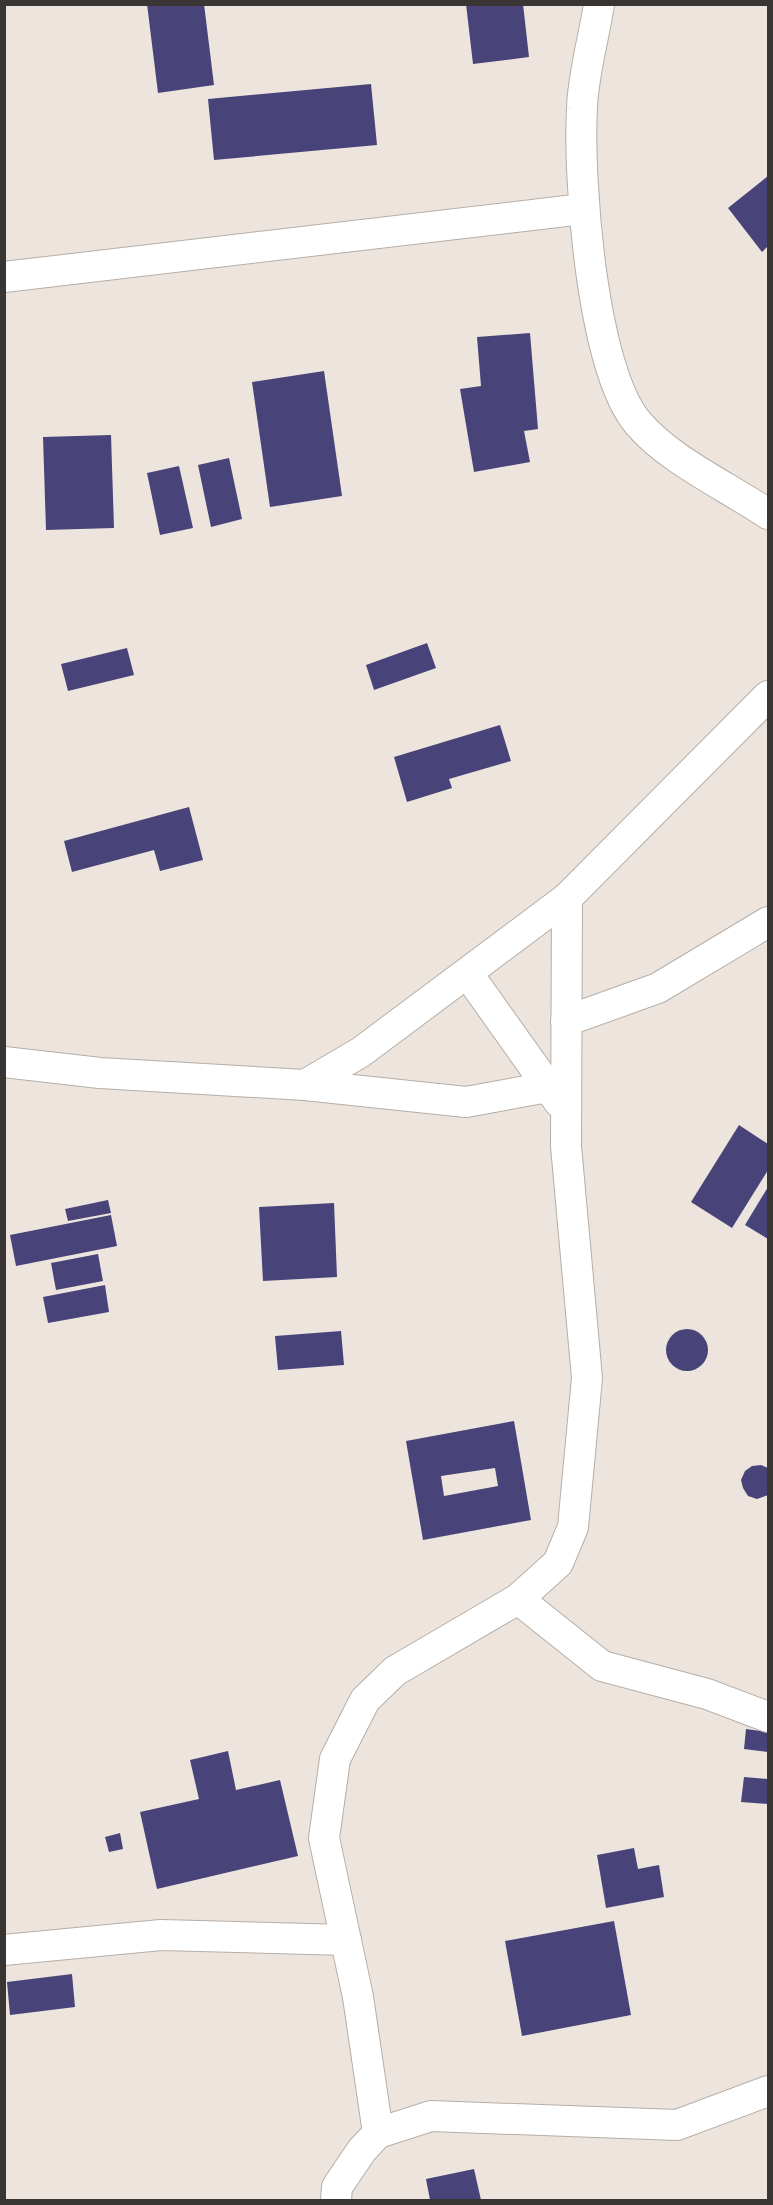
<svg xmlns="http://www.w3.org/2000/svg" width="773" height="2205" viewBox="0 0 773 2205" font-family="Montserrat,sans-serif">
<rect width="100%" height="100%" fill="#ede5dd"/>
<g fill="#484479" fill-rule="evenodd">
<polygon points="147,4 204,4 214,85 158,93"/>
<polygon points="466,4 523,4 529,57 473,64"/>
<polygon points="371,84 377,145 214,160 208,99"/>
<polygon points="768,176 768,246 762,252 728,208"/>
<polygon points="530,333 538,429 524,431 530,462 474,472 460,389 481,386 477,337"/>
<polygon points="324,371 342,496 270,507 252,382"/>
<polygon points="111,435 114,528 46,530 43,437"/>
<polygon points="229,458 242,519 211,527 198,465"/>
<polygon points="179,466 193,528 160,535 147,473"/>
<polygon points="427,643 436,668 374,690 366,665"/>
<polygon points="127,648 134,675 68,691 61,664"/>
<polygon points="500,725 511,761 449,779 452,788 407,802 394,757"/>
<polygon points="189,807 203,860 160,871 154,850 72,872 64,841"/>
<polygon points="739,1125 768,1144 768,1170 732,1228 691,1202"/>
<polygon points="768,1187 768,1239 745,1225"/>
<polygon points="108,1200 111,1213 68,1221 65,1209"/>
<polygon points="334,1203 337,1277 263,1281 259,1207"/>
<polygon points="111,1215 117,1246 16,1266 10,1235"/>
<polygon points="98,1254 103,1281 56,1290 51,1263"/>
<polygon points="105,1285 109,1312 48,1323 43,1297"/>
<circle cx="687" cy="1350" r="21"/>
<polygon points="341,1331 344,1365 278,1370 275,1336"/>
<path d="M514 1421 531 1520 423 1540 406 1441ZM495 1468 498 1486 444 1496 441 1476Z"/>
<polygon points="761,1465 768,1468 768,1495 757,1499 748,1496 743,1488 741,1480 745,1471 752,1466"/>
<polygon points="746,1729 768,1732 768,1752 744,1749"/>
<polygon points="228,1751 236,1790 280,1780 298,1856 157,1889 140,1812 199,1799 190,1760"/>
<polygon points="744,1777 768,1779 768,1804 741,1802"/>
<polygon points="120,1833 123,1849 109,1852 105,1837"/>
<polygon points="634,1848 638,1869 659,1865 664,1897 606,1908 597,1855"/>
<polygon points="614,1921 631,2015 522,2036 505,1941"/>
<polygon points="72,1974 75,2007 10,2015 7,1982"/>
<polygon points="474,2169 481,2200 430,2200 426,2179"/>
</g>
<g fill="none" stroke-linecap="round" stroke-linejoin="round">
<g stroke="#b6aea7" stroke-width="32">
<g id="minor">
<path d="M599 4C594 38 583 74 582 108 578 180 592 369 638 423 669 460 728 487 768 514"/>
<polyline points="4,277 583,209"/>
<polyline points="468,974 559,1102"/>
<polyline points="566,1021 658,988 768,922"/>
<polyline points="4,1062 100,1073 305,1085 466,1102 548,1087"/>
<polyline points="305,1085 361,1052 567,898 768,696"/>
<polyline points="518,1599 602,1666 707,1694 768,1717"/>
<polyline points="4,1950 161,1935 346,1940"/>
<polyline points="378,2133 358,1997 324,1838 335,1759 365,1700 395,1671 518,1599 558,1563 573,1527 587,1378 566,1146 567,898"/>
<polyline points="336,2200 337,2187 362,2150 378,2133 431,2116 677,2125 768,2091"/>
</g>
</g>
<use href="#minor" stroke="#fff" stroke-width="30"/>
</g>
<rect width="773" height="2205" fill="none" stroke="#383532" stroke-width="12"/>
</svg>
